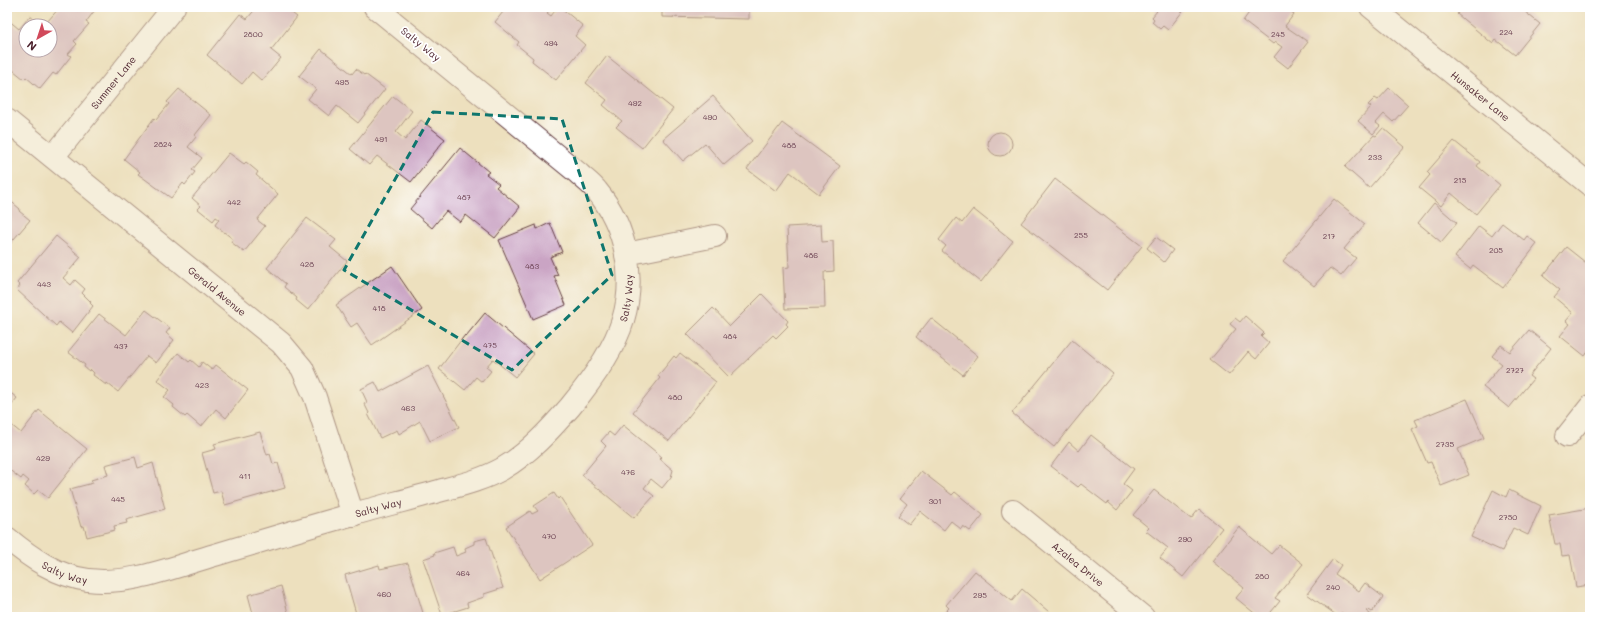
<svg xmlns="http://www.w3.org/2000/svg" width="1597" height="624" viewBox="0 0 1597 624" font-family="Mali,sans-serif">
<rect width="100%" height="100%" fill="#fff"/>
<filter id="ink" filterUnits="userSpaceOnUse"><feTurbulence type="fractalNoise" baseFrequency=".025" numOctaves="2"/><feDisplacementMap in="SourceGraphic" scale="8" xChannelSelector="R" yChannelSelector="G"/><feConvolveMatrix kernelMatrix="1 2 1 2 8 2 1 2 1" color-interpolation-filters="sRGB"/></filter>
<filter id="wash" filterUnits="userSpaceOnUse"><feTurbulence type="fractalNoise" baseFrequency=".012" numOctaves="4" result="noise"/><feDisplacementMap in="SourceGraphic" scale="16" xChannelSelector="R" yChannelSelector="G"/><feGaussianBlur stdDeviation="0.9" result="paint"/><feColorMatrix in="noise" values="0 0 0 0 0 0 0 0 0 0 0 0 0 0 0 0 0 1.4 0 .05"/><feComposite in="paint" operator="in"/></filter>
<g filter="url(#wash)">
<rect width="100%" height="100%" fill="#ede0be"/>
<g id="blocks">
<g fill="#caa4c4" fill-rule="evenodd">
<path d="M60 7H91L95 10 86 22 89 24 74 41 77 44 68 54 71 56 56 75 53 73 40 89 26 77 24 79 8 66 7 67V19L19 29 30 16 42 25 45 21 47 22ZM26 26H50V50H26Z"/>
<polygon points="257,7 284,7 297,17 271,50 281,58 262,81 252,72 242,84 207,55 240,14 247,19"/>
<polygon points="507,7 553,7 547,13 551,16 558,7 560,7 583,26 575,36 585,45 556,80 532,61 533,58 517,45 519,42 495,22"/>
<polygon points="662,7 749,7 749,19 662,17"/>
<polygon points="1152,7 1186,7 1168,30 1163,26 1160,29 1152,22 1154,19 1152,17 1157,11"/>
<polygon points="1253,7 1285,7 1294,14 1285,26 1308,42 1288,68 1274,57 1282,47 1275,42 1273,44 1243,21"/>
<polygon points="1459,7 1519,7 1540,24 1515,55 1496,40 1493,44 1457,14 1461,9"/>
<polygon points="321,49 352,74 356,69 364,75 365,74 385,89 358,123 337,106 329,116 308,99 316,89 299,76"/>
<polygon points="607,56 673,109 642,148 616,127 622,121 603,105 607,100 586,83"/>
<polygon points="1389,88 1408,105 1393,122 1384,114 1376,123 1380,126 1373,134 1358,121 1371,107 1368,105 1375,98 1378,100"/>
<polygon points="179,89 211,115 195,135 196,137 188,147 202,158 192,170 195,172 185,185 183,183 171,198 138,174 140,172 124,159 154,118 156,120 169,104 167,102"/>
<polygon points="393,96 412,111 396,132 405,140 421,120 445,139 411,182 377,156 369,165 350,149"/>
<polygon points="713,96 752,141 724,165 705,143 683,161 663,139"/>
<polygon points="782,123 840,166 819,194 790,172 776,191 747,169"/>
<polygon points="1383,128 1405,147 1369,188 1345,167 1374,135 1376,136"/>
<circle cx="1000" cy="144" r="12"/>
<polygon points="1454,141 1480,162 1477,166 1500,185 1476,214 1451,193 1441,206 1419,188 1430,175 1427,172"/>
<polygon points="460,148 489,172 486,174 499,184 496,187 520,207 495,238 466,215 460,222 446,211 432,228 410,209"/>
<polygon points="229,153 244,164 246,162 258,172 256,175 278,194 257,220 265,226 244,252 231,242 233,239 215,225 219,219 216,217 213,221 198,209 201,206 192,198"/>
<polygon points="1055,179 1142,246 1107,290 1021,223"/>
<polygon points="7,198 20,209 19,211 30,220 8,246 7,245"/>
<polygon points="1334,199 1365,224 1344,249 1356,258 1341,276 1330,268 1314,286 1283,261"/>
<polygon points="1434,203 1457,223 1441,242 1418,223"/>
<polygon points="973,209 1013,241 981,282 942,251 946,246 939,240 956,218 962,223"/>
<polygon points="307,218 336,240 330,247 347,261 308,310 296,300 297,298 284,287 286,284 267,268"/>
<polygon points="550,223 562,252 550,257 558,275 554,276 566,305 533,319 499,240 536,225 537,229"/>
<polygon points="1502,223 1524,240 1527,236 1537,244 1503,288 1473,265 1470,269 1455,257 1479,226 1492,236"/>
<polygon points="821,225 822,242 833,241 834,271 824,272 825,308 785,309 783,268 789,267 787,227"/>
<polygon points="56,236 81,257 63,278 71,285 75,280 85,289 82,293 91,302 90,303 93,306 72,333 59,322 56,326 17,290 20,286 17,283"/>
<polygon points="1156,237 1173,250 1164,262 1147,248"/>
<polygon points="1566,247 1590,266 1590,349 1585,356 1560,336 1570,324 1566,321 1573,313 1554,297 1560,290 1543,276"/>
<polygon points="392,266 422,310 372,345 357,323 351,327 336,305"/>
<polygon points="762,294 788,321 786,324 788,326 776,338 773,335 729,377 687,334 713,308 730,326"/>
<polygon points="146,310 170,328 166,333 174,340 156,363 147,356 118,392 107,383 106,385 93,375 94,373 90,369 89,371 84,367 85,365 68,352 99,314 126,335"/>
<polygon points="485,313 534,354 515,377 493,359 486,367 491,371 482,382 476,377 465,390 439,369 465,335 466,336"/>
<polygon points="1245,316 1264,333 1261,336 1269,343 1256,359 1248,352 1229,375 1210,360 1236,329 1230,324 1235,318 1240,322"/>
<polygon points="931,318 978,356 963,375 916,337"/>
<polygon points="1529,330 1551,348 1529,376 1533,379 1509,408 1483,387 1502,364 1492,356 1501,345 1510,352"/>
<polygon points="1072,340 1113,374 1054,447 1012,413"/>
<polygon points="178,353 189,362 191,360 199,367 202,362 212,370 216,365 248,390 226,418 216,409 201,427 187,415 185,417 173,407 174,405 164,397 170,390 157,380"/>
<polygon points="680,353 716,382 669,441 633,412 660,378 658,376 674,356 676,358"/>
<polygon points="428,366 459,427 430,441 420,421 399,434 397,430 380,438 368,414 369,413 364,403 367,402 361,389 375,382 380,392"/>
<polygon points="7,390 17,398 7,411"/>
<polygon points="1467,399 1484,438 1458,449 1469,475 1441,486 1431,462 1427,463 1412,429 1418,426 1415,420"/>
<polygon points="39,410 87,449 48,498 38,490 34,494 25,486 29,481 23,476 21,479 7,468 7,428 10,424 21,433"/>
<polygon points="623,425 662,457 660,459 673,470 671,477 662,488 651,479 644,488 654,496 634,518 582,475 606,446 601,441 609,432 614,436"/>
<polygon points="260,432 267,455 270,454 273,464 278,463 285,488 225,505 221,491 213,493 202,453 216,449 214,444"/>
<polygon points="1091,435 1134,469 1123,484 1132,491 1117,510 1108,502 1107,504 1081,484 1078,487 1051,466 1069,442 1079,451"/>
<polygon points="135,457 138,468 153,463 165,509 126,520 127,523 114,526 115,530 87,537 84,526 81,527 70,489 93,483 91,480 108,475 105,465"/>
<polygon points="921,471 952,495 955,492 983,515 970,531 963,526 961,529 951,521 944,530 920,511 909,525 898,516 907,504 900,498"/>
<polygon points="1154,490 1191,519 1199,509 1222,528 1183,577 1160,558 1168,548 1146,531 1149,528 1133,515"/>
<polygon points="1493,490 1506,497 1509,490 1541,506 1528,535 1513,528 1502,551 1471,537"/>
<polygon points="554,493 558,499 560,497 592,545 540,579 506,527 530,511 532,514 538,511 534,506"/>
<polygon points="1590,508 1590,585 1576,587 1570,555 1562,556 1560,544 1555,544 1549,515"/>
<polygon points="1239,527 1271,554 1279,545 1303,564 1275,598 1280,601 1267,617 1259,617 1236,598 1244,588 1212,561"/>
<polygon points="486,538 503,588 484,594 484,597 467,603 468,607 442,615 423,559 435,555 434,553 453,547 456,556 466,552 465,548 474,544 474,541"/>
<polygon points="1333,559 1341,565 1335,574 1359,591 1365,583 1383,597 1372,612 1367,609 1366,611 1374,617 1348,617 1342,613 1339,617 1307,594"/>
<polygon points="408,563 423,613 410,617 357,617 345,575 379,565 380,569"/>
<polygon points="975,571 1012,601 1022,589 1055,617 949,617 944,613 949,608 946,605"/>
<polygon points="281,586 289,617 254,617 248,595"/>
</g>
</g>
</g>
<g filter="url(#ink)">
<use href="#blocks" fill-opacity="0" stroke="#623c41" stroke-width="1"/>
<g fill="none" stroke-linecap="round" stroke-linejoin="round">
<g stroke="#623c41" stroke-width="24">
<g id="minor">
<path id="s1" d="M7 120 281 343 302 368 315 397 353 515"/>
<path id="s2" d="M53 157 174 7"/>
<polyline points="626,254 715,236"/>
<polyline points="1567,436 1590,407"/>
<path id="s3" d="M1013 511 1143 617"/>
<path id="s4" d="M7 538C31 558 57 576 88 580 128 585 168 569 205 558 255 543 304 528 354 514 382 506 411 499 439 491 461 485 482 480 502 469 529 453 549 431 570 407 589 384 614 350 623 320 636 277 626 226 597 191 592 184 584 179 578 173L375 7"/>
</g>
</g>
<g stroke="#623c41" stroke-width="24">
<g id="tertiary">
<path id="s5" d="M1371 7 1590 185"/>
</g>
</g>
<use href="#minor" stroke="#fff" stroke-width="22"/>
<use href="#tertiary" stroke="#fff" stroke-width="22"/>
</g>
</g>
<path d="M0 0H1597V624H0ZM433 112 562 119 612 275 512 370 344 270Z" fill="#ede0be" fill-opacity=".55" fill-rule="evenodd"/>
<path fill="none" stroke="#0f766e" stroke-width="3" stroke-dasharray="8 5" stroke-linejoin="round" d="M433 112 562 119 612 275 512 370 344 270Z"/>
<g text-anchor="middle" dominant-baseline="central" stroke-width="3.5" stroke-linejoin="round" paint-order="stroke">
<g font-size="8" fill="#6a4051">
<text x="1506" y="32">224</text>
<text x="253" y="34">2800</text>
<text x="1278" y="34">245</text>
<text x="551" y="43">494</text>
<text x="342" y="82">495</text>
<text x="635" y="103">492</text>
<text x="710" y="117">490</text>
<text x="381" y="139">491</text>
<text x="163" y="144">2824</text>
<text x="789" y="145">488</text>
<text x="1375" y="157">233</text>
<text x="1460" y="180">215</text>
<text x="464" y="197">487</text>
<text x="234" y="202">442</text>
<text x="1081" y="235">255</text>
<text x="1329" y="236">217</text>
<text x="1496" y="250">205</text>
<text x="811" y="255">486</text>
<text x="307" y="264">428</text>
<text x="532" y="266">483</text>
<text x="44" y="284">443</text>
<text x="379" y="308">418</text>
<text x="730" y="336">484</text>
<text x="490" y="345">475</text>
<text x="121" y="346">437</text>
<text x="1515" y="370">2727</text>
<text x="202" y="385">423</text>
<text x="675" y="397">480</text>
<text x="408" y="408">463</text>
<text x="1445" y="444">2735</text>
<text x="43" y="458">429</text>
<text x="628" y="472">476</text>
<text x="245" y="476">411</text>
<text x="118" y="499">445</text>
<text x="935" y="501">301</text>
<text x="1508" y="517">2750</text>
<text x="549" y="536">470</text>
<text x="1185" y="539">290</text>
<text x="463" y="573">464</text>
<text x="1262" y="576">280</text>
<text x="1333" y="587">240</text>
<text x="384" y="594">460</text>
<text x="980" y="595">295</text>
</g>
<g font-size="10" fill="#4a1f2b" stroke="#fff">
<text transform="translate(421 44) rotate(39)">Salty Way</text>
<text stroke="none"><textPath href="#s2" startOffset="96">Summer Lane</textPath></text>
<text stroke="none"><textPath href="#s5" startOffset="141">Hunsaker Lane</textPath></text>
<text stroke="none"><textPath href="#s1" startOffset="271">Gerald Avenue</textPath></text>
<text stroke="none"><textPath href="#s4" startOffset="740">Salty Way</textPath></text>
<text stroke="none"><textPath href="#s4" startOffset="393">Salty Way</textPath></text>
<text stroke="none"><textPath href="#s3" startOffset="84">Azalea Drive</textPath></text>
<text stroke="none"><textPath href="#s4" startOffset="68">Salty Way</textPath></text>
</g>
</g>
<rect width="1597" height="624" fill="none" stroke="#fff" stroke-width="24"/>
<g transform="translate(38 38) rotate(219)"><circle r="19" fill="#ffffff" stroke="#b7a5aa"/>
<path d="M0-3L7 15L0 10L-7 15Z" fill="#d1495b"/>
<text y="-6" font-size="11" font-weight="bold" text-anchor="middle" fill="#4a1f2b">N</text>
</g>
</svg>
